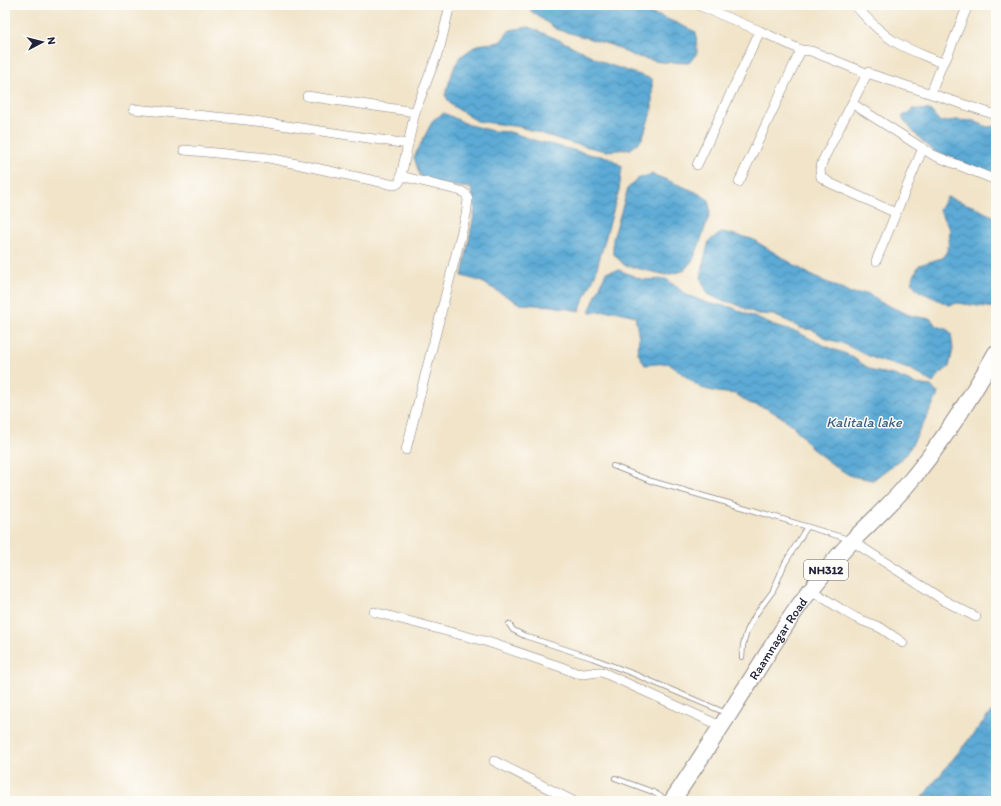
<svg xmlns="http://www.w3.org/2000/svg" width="1001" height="806" viewBox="0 0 1001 806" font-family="Itim,sans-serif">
<defs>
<pattern id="water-waves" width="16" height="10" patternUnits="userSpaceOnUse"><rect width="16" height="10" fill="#5caad5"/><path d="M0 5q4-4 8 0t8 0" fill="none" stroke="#4c8aae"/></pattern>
</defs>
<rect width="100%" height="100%" fill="#fdfcf7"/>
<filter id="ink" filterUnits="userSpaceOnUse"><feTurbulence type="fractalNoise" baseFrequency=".025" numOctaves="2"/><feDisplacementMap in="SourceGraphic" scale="8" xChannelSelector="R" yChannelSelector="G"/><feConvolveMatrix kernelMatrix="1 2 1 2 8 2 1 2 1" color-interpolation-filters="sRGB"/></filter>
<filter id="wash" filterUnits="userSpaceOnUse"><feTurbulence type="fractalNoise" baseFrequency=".012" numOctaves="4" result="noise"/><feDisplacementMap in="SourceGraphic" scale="16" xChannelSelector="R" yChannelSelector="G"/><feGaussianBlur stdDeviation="0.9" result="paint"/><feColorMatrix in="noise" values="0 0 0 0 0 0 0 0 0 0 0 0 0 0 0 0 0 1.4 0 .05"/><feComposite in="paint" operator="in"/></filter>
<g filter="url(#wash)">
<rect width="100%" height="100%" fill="#f1e4c9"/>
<g fill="url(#water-waves)" stroke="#3f6688">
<path d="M530 5H614C620 10 628 10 635 10 657 13 676 23 696 32L697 53 689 63 660 62 634 56 611 45 556 29 531 11Z"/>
<polygon points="529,27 568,44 607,64 652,79 652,110 642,139 631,149 606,151 571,143 520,127 477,121 451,105 445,95 454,68 460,57 477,45 500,42 510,30"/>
<polygon points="913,109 930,110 940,122 956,120 974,121 987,127 996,126 996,176 935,152 915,134 902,117"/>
<polygon points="444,113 469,125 493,131 510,132 537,141 593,155 608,157 622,166 619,190 595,275 579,311 552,306 520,304 480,281 462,276 475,210 471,188 444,185 421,179 414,157 433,120"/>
<polygon points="652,174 696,192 709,200 710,213 699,245 693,260 683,271 666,275 624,265 613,253 613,239 628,188 637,179"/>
<polygon points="947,197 975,207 986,213 996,217 996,308 978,306 958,303 949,305 919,291 911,282 919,265 942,258 948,250 950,229 939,210"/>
<polygon points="723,232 752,239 814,277 831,284 851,294 867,293 880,302 912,316 931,319 936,326 947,329 951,334 953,349 949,367 938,375 933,383 912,370 878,360 860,352 842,343 827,339 813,330 800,328 788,321 773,315 758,314 746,309 733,303 720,300 708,294 701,279 704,260 709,241"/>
<polygon points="619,270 643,280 666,279 687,295 707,303 731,307 777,327 797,332 825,346 849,355 873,371 894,375 916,384 931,386 936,392 939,393 907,454 873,480 851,476 836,467 811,448 804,438 793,426 780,416 766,408 749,403 736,394 717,392 701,388 668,363 645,365 638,353 639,338 635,316 615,311 589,312 606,272"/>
<polygon points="996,706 996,801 919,801"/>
</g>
</g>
<g filter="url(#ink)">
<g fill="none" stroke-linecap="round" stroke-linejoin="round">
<g stroke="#8a8382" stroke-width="6">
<g id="lane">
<polyline points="613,466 651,481 749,509 848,539"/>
<polyline points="509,624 513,630 525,636 592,658 634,674 726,713"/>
<polyline points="742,657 743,645 747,631 756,614 773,591 785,563 807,527"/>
<polyline points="615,778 653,792 668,801"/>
</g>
</g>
<g stroke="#8a8382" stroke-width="10">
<g id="street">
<polyline points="698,5 760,31 801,50 811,51 861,71 996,115"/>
<path d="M855 5C867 19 880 33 897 43 909 50 923 55 937 61L943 62 946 59 968 5"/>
<polyline points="868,72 823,160 820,170 821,177 830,183 896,213"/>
<polyline points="931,93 943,62"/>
<polyline points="307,96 415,112"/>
<polyline points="853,104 933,155 996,180"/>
<polyline points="134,109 247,120 408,144"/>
<path d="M184 150 269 158 394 185C400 184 400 181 401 176L415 112 440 47 450 5"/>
<polyline points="697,165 760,31"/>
<polyline points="401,176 461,191 466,194 468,200 466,215 406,450"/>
<polyline points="739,182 801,50"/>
<polyline points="876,261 923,148"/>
<polyline points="852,541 945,601 976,617"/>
<polyline points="811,590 844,611 856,618 881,628 903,643"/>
<polyline points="374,612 488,642 561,667 576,673 584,674 598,672 602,672 721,726"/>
<polyline points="494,761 573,801"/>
</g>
</g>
<g stroke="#8a8382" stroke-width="18">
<g id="highway">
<path id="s1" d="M672 801C696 765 720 729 743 692 766 657 786 621 812 588 825 572 838 555 853 540 871 522 890 505 906 486 941 445 970 399 996 353"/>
</g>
</g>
<use href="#lane" stroke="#fff" stroke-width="4.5"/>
<use href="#street" stroke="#fff" stroke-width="9"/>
<use href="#highway" stroke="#fff" stroke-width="16"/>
</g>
</g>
<g text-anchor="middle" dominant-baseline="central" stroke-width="3" stroke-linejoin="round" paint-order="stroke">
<rect fill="#fdfcf7" stroke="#646373" stroke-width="1" x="804" y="560" width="44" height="20" rx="3"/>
<g font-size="12" font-weight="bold" fill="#22223b">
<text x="826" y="570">NH312</text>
</g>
<g font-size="13" fill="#22223b" stroke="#fdfcf7">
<text stroke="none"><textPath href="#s1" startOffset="194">Raamnagar Road</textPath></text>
</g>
<g font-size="14" font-style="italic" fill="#3c5f80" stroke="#fdfcf7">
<text x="864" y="422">Kalitala lake</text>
</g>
</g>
<rect width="1001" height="806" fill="none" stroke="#fdfcf7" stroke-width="20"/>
<g transform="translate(42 42) rotate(83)" stroke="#fdfcf7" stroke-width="3" paint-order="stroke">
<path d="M0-3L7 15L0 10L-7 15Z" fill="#22223b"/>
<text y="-6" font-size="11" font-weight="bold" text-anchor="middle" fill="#22223b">N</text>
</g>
</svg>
